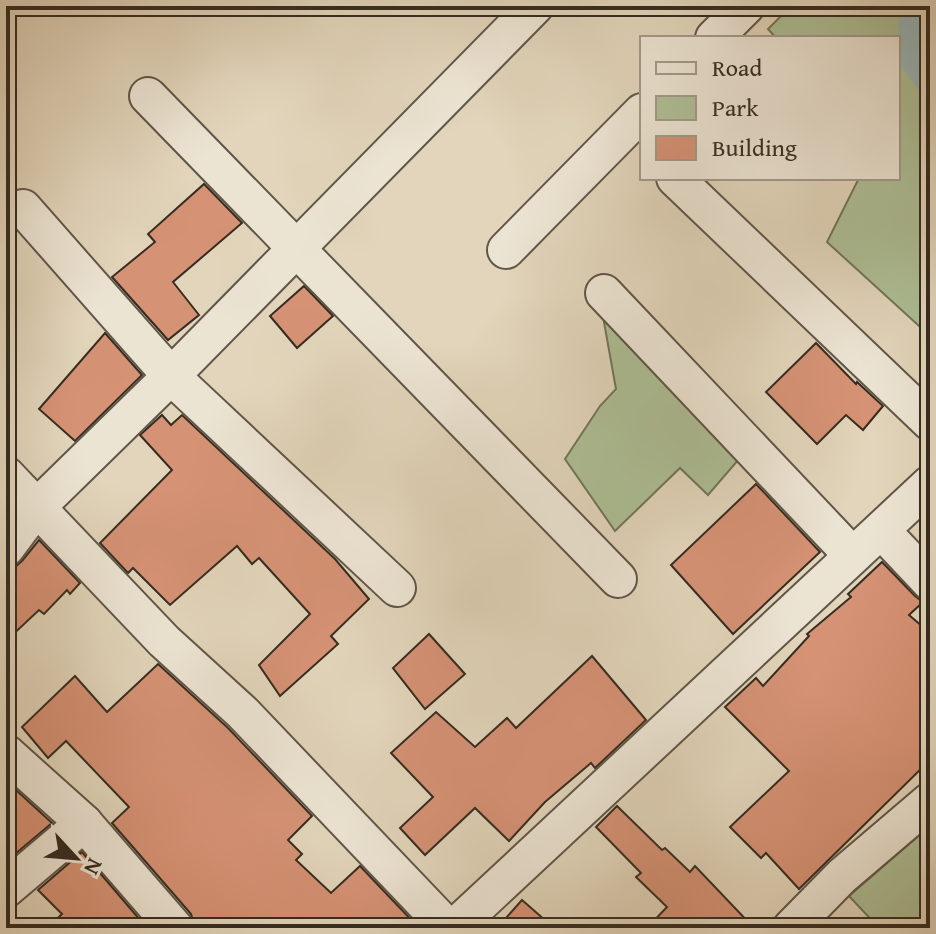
<svg xmlns="http://www.w3.org/2000/svg" width="936" height="934" viewBox="0 0 936 934" font-family="'Gentium Book Plus',serif">
<rect width="100%" height="100%" fill="#e2d5bb"/>
<filter id="stains"><feTurbulence type="fractalNoise" baseFrequency=".0025" numOctaves="4"/><feColorMatrix values="0 0 0 0 .2 0 0 0 0 .09 0 0 0 0 .02 0 0 0 .5 -.17"/></filter>
<radialGradient id="worn" r=".72"><stop offset=".6" stop-color="#630" stop-opacity="0"/><stop offset="1" stop-color="#630" stop-opacity=".3"/></radialGradient>
<g fill="#adbe95" stroke="#71755b" stroke-width="2">
<polygon points="791,6 906,6 921,96 930,112 930,336 827,242 859,178 898,178 898,38 776,38 768,29"/>
<polygon points="602,311 739,459 708,495 680,468 615,531 565,459 600,406 616,389"/>
<polygon points="930,826 930,928 879,928 849,896"/>
</g>
<g fill="none" stroke-linecap="round" stroke-linejoin="round">
<polyline stroke="#98b6ba" stroke-width="32" points="916,6 913,55 930,78"/>
</g>
<g fill="#d69275" stroke="#352c21" stroke-width="2">
<polygon points="204,184 242,223 173,282 199,315 168,340 112,277 155,242 148,234"/>
<polygon points="304,286 333,316 297,348 270,316"/>
<polygon points="105,333 142,375 75,441 39,409"/>
<polygon points="816,343 856,384 857,382 883,406 863,430 846,415 817,444 766,392"/>
<polygon points="162,415 171,425 182,415 335,559 369,599 331,636 338,644 280,696 259,665 310,614 259,558 252,564 237,546 170,605 133,568 128,573 100,543 172,470 140,435"/>
<polygon points="756,484 820,552 733,634 671,565"/>
<polygon points="39,540 80,583 70,594 67,590 44,614 39,610 6,641 6,569 15,567 22,561"/>
<polygon points="882,562 915,596 923,602 909,615 930,633 930,760 799,889 766,853 761,858 730,827 789,771 725,707 756,678 763,686 809,636 807,634 851,597 848,594"/>
<polygon points="429,634 465,674 425,709 393,668"/>
<polygon points="592,656 646,720 595,768 591,763 545,802 509,841 475,808 425,855 400,828 433,797 391,753 436,712 475,747 507,718 516,728"/>
<polygon points="158,664 228,728 312,816 288,840 302,854 296,860 331,893 360,866 419,928 195,928 191,914 112,823 129,807 66,741 48,758 22,727 75,676 107,712"/>
<polygon points="16,790 52,823 8,860 6,799"/>
<polygon points="617,806 662,850 665,848 690,872 695,866 754,928 647,928 667,907 636,877 641,873 596,827"/>
<polygon points="82,852 147,928 47,928 62,914 38,890"/>
<polygon points="522,900 554,928 497,928"/>
</g>
<g fill="none" stroke-linecap="round" stroke-linejoin="round">
<g stroke="#605648" stroke-width="40">
<g id="minor">
<polyline points="714,38 746,6"/>
<polyline points="148,96 618,579"/>
<polyline points="675,178 930,422"/>
<polyline points="23,208 171,376 397,588"/>
<polyline points="506,250 642,112"/>
<polyline points="604,293 852,555"/>
<polyline points="6,475 164,641 243,713 448,928"/>
<polyline points="881,530 930,582"/>
<polyline points="6,548 36,508 171,376 535,6"/>
<polyline points="6,753 84,823 175,928"/>
<polyline points="6,889 84,823"/>
<polyline points="454,928 930,484"/>
<polyline points="791,928 842,876 930,801"/>
</g>
</g>
<use href="#minor" stroke="#ece4d3" stroke-width="36"/>
</g>
<rect width="936" height="934" fill="none" stroke="#e2d5bb" stroke-width="32"/>
<rect x="8" y="8" width="920" height="918" fill="none" stroke="#352c21" stroke-width="4"/>
<rect x="16" y="16" width="904" height="902" fill="none" stroke="#352c21" stroke-width="2"/>
<rect x="640" y="36" width="260" height="144" fill="#ece4d3" stroke="#a39a8c" stroke-width="2"/>
<rect x="656" y="62" width="40" height="12" fill="#ece4d3" stroke="#a39a8c" stroke-width="2"/>
<text x="712" y="76" font-size="24" fill="#352c21">Road</text>
<rect x="656" y="96" width="40" height="24" fill="#adbe95" stroke="#a39a8c" stroke-width="2"/>
<text x="712" y="116" font-size="24" fill="#352c21">Park</text>
<rect x="656" y="136" width="40" height="24" fill="#d69275" stroke="#a39a8c" stroke-width="2"/>
<text x="712" y="156" font-size="24" fill="#352c21">Building</text>
<g transform="translate(76 858) rotate(116)" stroke="#ece4d3" stroke-width="6" paint-order="stroke">
<path d="M0-6L14 30L0 20L-14 30Z" fill="#352c21"/>
<text y="-12" font-size="22" font-weight="bold" text-anchor="middle" fill="#352c21">N</text>
</g>
<rect width="100%" height="100%" filter="url(#stains)"/>
<rect width="100%" height="100%" fill="url(#worn)"/>
</svg>
